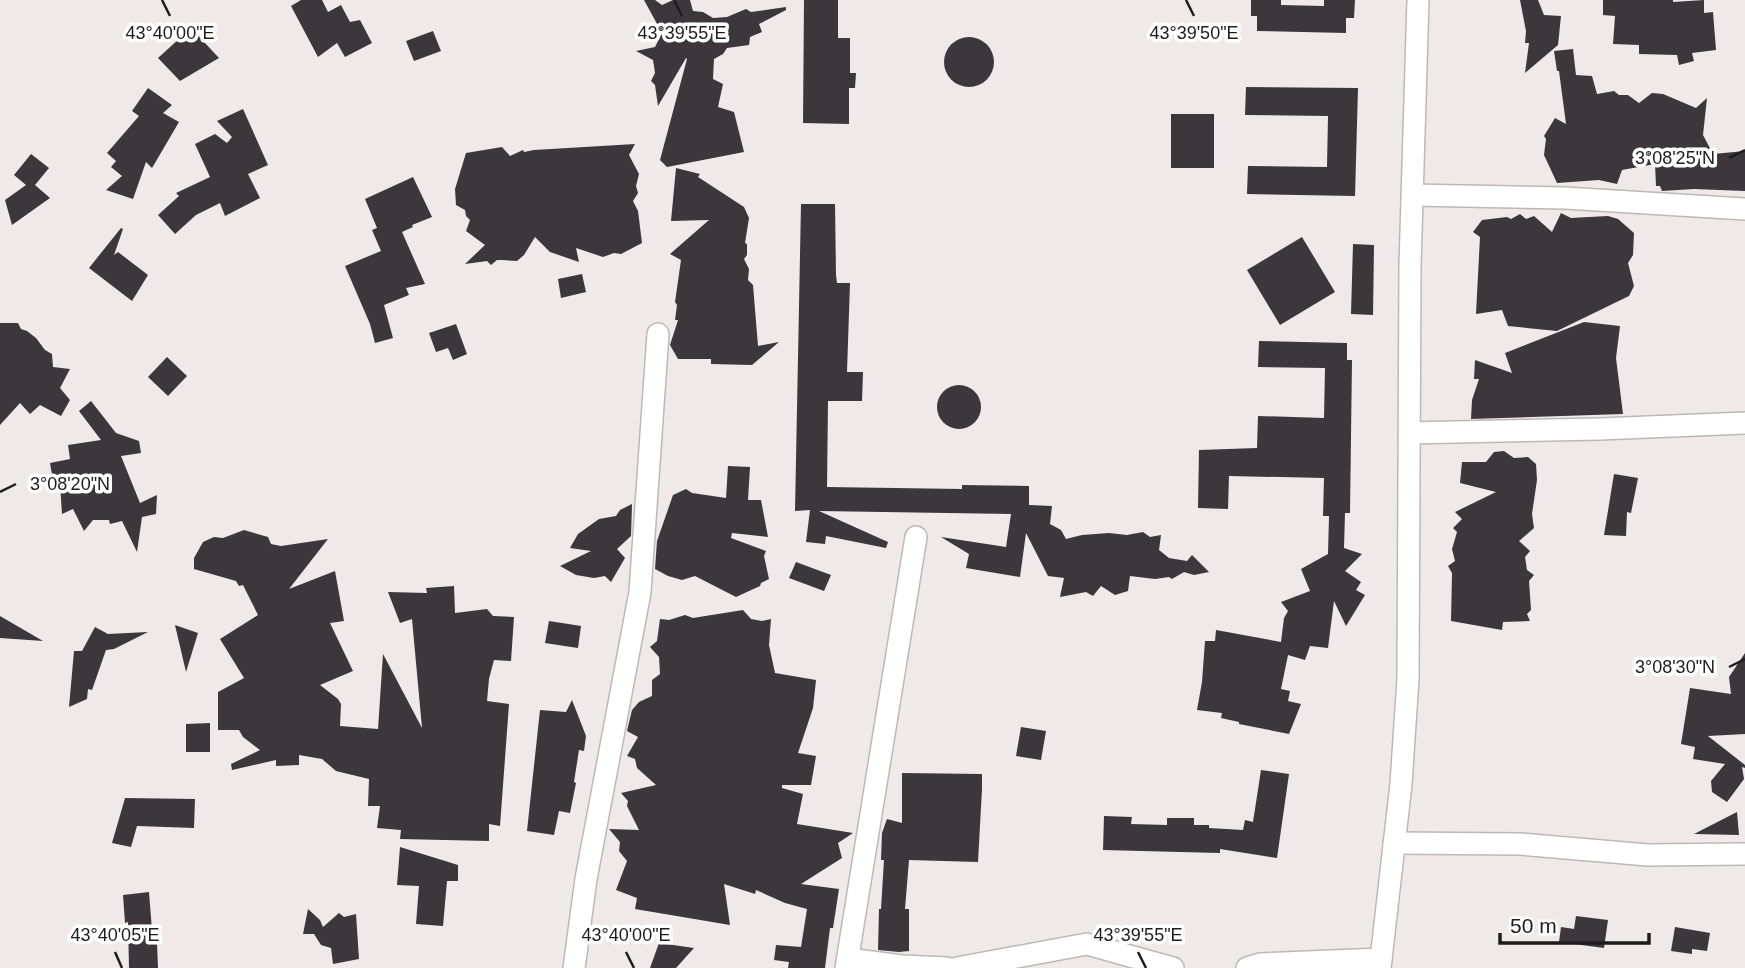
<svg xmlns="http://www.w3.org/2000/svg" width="1745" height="968" viewBox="0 0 1745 968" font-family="Arial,sans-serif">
<rect width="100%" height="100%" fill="#efe9ea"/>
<g fill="#3b373a">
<polygon points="301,0 322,0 328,12 341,5 350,22 360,20 372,43 345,57 337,43 318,57 291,6"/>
<polygon points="644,0 655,0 662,5 673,0 690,0 693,11 703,12 713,18 727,17 746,9 751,12 786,7 786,10 759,24 762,32 750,37 749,45 727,48 723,54 714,59 713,79 723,84 718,107 734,112 744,152 667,167 660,160 687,59 686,58 658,106 655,85 651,81 655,73 653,60 636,51 655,47 662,33"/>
<polygon points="804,0 838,0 838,38 850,38 850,73 856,73 855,88 849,88 849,124 803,123"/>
<polygon points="1251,0 1281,0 1281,5 1324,6 1324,0 1355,0 1354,18 1346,18 1346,33 1257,31 1257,16 1251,16"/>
<polygon points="1520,0 1538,0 1544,15 1561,16 1558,45 1525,73 1529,43 1525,43 1526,31"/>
<polygon points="1603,0 1673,0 1673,2 1704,0 1704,13 1713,12 1716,50 1692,53 1694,61 1679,65 1677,55 1639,54 1639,45 1613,44 1615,16 1603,15"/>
<polygon points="191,28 219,58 180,81 158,58"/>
<polygon points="433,31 441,51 414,61 406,41"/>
<circle cx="969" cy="62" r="25"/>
<polygon points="1573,49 1576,75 1592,76 1597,94 1614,91 1619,95 1628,95 1639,103 1652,93 1663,94 1696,108 1707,98 1703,135 1713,154 1745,151 1745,191 1694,189 1662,191 1660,186 1656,186 1655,164 1622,170 1617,184 1599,180 1557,183 1544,155 1546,139 1544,136 1555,118 1566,124 1559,71 1557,71 1554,51"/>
<polygon points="1246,87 1358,88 1355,196 1247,194 1248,166 1327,167 1328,116 1245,115"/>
<polygon points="148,88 172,105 163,113 179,122 152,168 146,162 133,199 106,190 122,176 111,167 116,161 107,153 139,116 132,111"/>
<polygon points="243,109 268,165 248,174 260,198 225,216 220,203 196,215 175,234 158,215 179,196 176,193 210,177 195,144 215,134 227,143 232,137 217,121"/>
<rect x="1171" y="114" width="43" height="54"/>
<polygon points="635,144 629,155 639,174 636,186 638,193 633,201 638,211 642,243 621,254 614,253 603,257 576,248 579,262 550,252 535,237 524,255 517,261 502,260 497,260 491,265 487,261 465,264 485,245 466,231 470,220 466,216 465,210 456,205 455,189 466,153 502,147 510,156 523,150 524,152 534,150"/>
<polygon points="31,154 49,168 35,185 50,198 12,225 5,200 26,185 14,175"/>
<polygon points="676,168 700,174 698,177 744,207 749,218 745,243 747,244 747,255 744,259 749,269 748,280 753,285 758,346 779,342 752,365 711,364 711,359 678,359 670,345 678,320 675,320 677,305 675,302 681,260 670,254 709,220 671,221"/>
<polygon points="413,177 432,217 412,225 413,227 402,232 425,284 406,288 409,295 384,305 393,338 375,343 370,324 345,266 381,251 372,230 377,228 365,199"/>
<polygon points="801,204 835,204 836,275 837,283 850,283 847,372 863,372 862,401 828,401 827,487 962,489 962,485 1029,486 1029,505 1052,506 1050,524 1061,530 1066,539 1082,535 1109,533 1127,535 1143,532 1150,537 1161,535 1159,550 1169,558 1187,561 1192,555 1209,572 1194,575 1184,572 1172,579 1169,577 1155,579 1130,576 1128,591 1115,595 1101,586 1093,596 1086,592 1060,597 1064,578 1048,576 1026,533 1020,577 966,568 969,554 941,537 1006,547 1011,514 819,511 888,542 886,548 826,536 825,544 806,542 810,510 795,511"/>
<polygon points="1561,213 1571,218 1608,216 1618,219 1634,233 1633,255 1628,263 1634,286 1629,296 1557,331 1508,326 1502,310 1476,314 1480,237 1473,232 1482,220 1507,217 1511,219 1520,214 1526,219 1534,216 1552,232"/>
<polygon points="121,228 123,229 114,255 118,252 148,275 132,301 89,268"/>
<polygon points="1302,237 1335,292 1280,325 1247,270"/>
<polygon points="1353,244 1374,245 1373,315 1351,314"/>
<polygon points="582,274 586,292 561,298 558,279"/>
<polygon points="1584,322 1620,326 1616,358 1623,414 1471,419 1472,400 1479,379 1474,379 1475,360 1512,373 1505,353"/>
<polygon points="0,323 18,323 21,329 27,331 36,338 45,350 52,354 53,367 70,369 60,388 70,400 61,416 40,405 30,414 20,403 0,425"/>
<polygon points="456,324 467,354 453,360 448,348 436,352 429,333"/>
<polygon points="1259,341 1347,343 1347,360 1352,360 1350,513 1345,513 1344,548 1362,554 1345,571 1361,582 1356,590 1365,595 1346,626 1334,601 1328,648 1310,646 1305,660 1288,655 1281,689 1290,691 1288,701 1301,704 1289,734 1239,724 1239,722 1221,718 1222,713 1197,710 1202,682 1205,641 1215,641 1216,630 1281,642 1284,618 1288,611 1281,602 1310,591 1301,569 1328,554 1329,516 1323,516 1324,478 1229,476 1228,509 1198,508 1199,450 1257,448 1258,416 1324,418 1325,368 1258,367"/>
<polygon points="167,357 187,376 168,396 148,377"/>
<circle cx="959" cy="407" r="22"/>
<polygon points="91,401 116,433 139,441 141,453 121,456 140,503 157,495 156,514 142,517 137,552 122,521 110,524 109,520 93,520 84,531 73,509 62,514 60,484 52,475 50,463 70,459 68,445 101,440 79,411"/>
<polygon points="1504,451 1514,458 1528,457 1536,464 1537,480 1532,514 1534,528 1519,541 1530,551 1525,557 1527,570 1534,575 1529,581 1531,610 1527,614 1530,621 1503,622 1502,630 1451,621 1452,573 1448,566 1455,561 1452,549 1457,532 1453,528 1462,519 1455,512 1496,492 1460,483 1462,462 1486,462 1494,452"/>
<polygon points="728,466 750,467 748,500 761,500 768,537 732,533 731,538 766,551 764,556 769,579 761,583 760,586 736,597 695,576 682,580 668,576 655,569 657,541 673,495 686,489 692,493 726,498"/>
<polygon points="1614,474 1638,478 1631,513 1627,512 1626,536 1604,535"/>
<polygon points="632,504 631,536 617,549 625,558 611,582 605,576 594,578 576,575 560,566 591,551 570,548 578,534 599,519 616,516 620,510"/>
<polygon points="244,530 268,537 271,544 281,546 328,539 289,589 335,571 344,621 330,623 353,671 320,685 338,699 341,704 340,726 378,729 383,654 422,728 412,619 400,623 388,592 427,593 426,588 454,586 455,613 487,609 493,616 514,617 511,661 494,660 489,679 487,701 509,704 500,826 489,824 489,841 400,839 401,830 377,828 380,806 368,806 369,779 336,771 322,759 299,755 299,765 276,766 276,760 232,770 231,764 260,750 243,737 239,730 218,730 218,692 244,678 220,639 258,615 243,585 239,586 236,581 194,569 194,558 203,542 214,537 223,538"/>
<polygon points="796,562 831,575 824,591 789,578"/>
<polygon points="743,610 751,619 762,621 771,619 769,645 775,673 816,680 813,708 798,753 816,756 811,785 782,785 782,788 803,794 797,824 853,833 838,843 842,858 801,884 839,889 833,928 830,928 825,968 788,968 789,962 774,960 776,945 801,947 807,909 785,903 756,890 755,894 724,884 730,925 635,909 637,898 616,890 627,861 619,851 620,842 609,829 639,830 627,806 628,801 621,793 656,785 637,768 635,759 627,756 638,737 627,731 632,710 639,702 652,696 652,680 660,674 659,657 650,647 657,641 660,619 669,620 685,615 693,618"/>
<polygon points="0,616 43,641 0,638"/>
<polygon points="549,621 581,626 578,648 545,643"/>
<polygon points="175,625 198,633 186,672"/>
<polygon points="95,627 108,634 148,632 114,649 106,650 92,690 88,689 87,699 69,707 74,651 82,651"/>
<polygon points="1745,653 1745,734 1708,736 1745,765 1745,768 1742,767 1744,779 1727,802 1712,792 1711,781 1725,764 1693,759 1695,747 1681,744 1690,688 1731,694 1729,677"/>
<polygon points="572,700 586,736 584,751 579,750 574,782 576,783 570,813 559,811 554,835 527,831 540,710 566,712"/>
<polygon points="210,723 210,752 186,752 186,724"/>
<polygon points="1021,727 1046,731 1041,760 1016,756"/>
<polygon points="1261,770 1289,774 1277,858 1220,849 1220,853 1103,850 1104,816 1132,817 1131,824 1167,825 1167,818 1194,818 1194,825 1209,825 1209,828 1243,830 1245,820 1253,822"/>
<polygon points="902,773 982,774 982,789 978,862 909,860 905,909 909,909 909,951 899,952 878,950 879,909 881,909 884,860 881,860 882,833 887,819 902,823"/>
<polygon points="125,798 195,799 194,828 137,826 131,847 112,843"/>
<polygon points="1737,812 1739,835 1694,834"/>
<polygon points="400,847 458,865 458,881 447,881 443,926 416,924 419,886 397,885"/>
<polygon points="149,892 153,943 157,943 158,968 129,968 128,922 125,923 123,895"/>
<polygon points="308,909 320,920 323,927 339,913 344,917 356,914 359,959 333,964 331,948 321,945 314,934 303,934"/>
<polygon points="1576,916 1608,920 1604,948 1559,942 1561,927 1574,929"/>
<polygon points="1675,927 1710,933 1707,951 1692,949 1692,954 1671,951"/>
<polygon points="659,943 694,948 676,968 650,968"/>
</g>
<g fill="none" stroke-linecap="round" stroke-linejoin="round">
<g stroke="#bdb8b8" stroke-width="24">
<g id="minor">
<polyline points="1413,195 1565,198 1745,209"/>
<polyline points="1409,433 1600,429 1745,423"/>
<polyline points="1394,843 1520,844 1648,855 1745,854"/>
<polyline points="848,959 902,966 947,968"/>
<polyline points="574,968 586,879 640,592 658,334"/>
<polyline points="846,968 916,537"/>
<polyline points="957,968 1087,944 1173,968"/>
<polyline points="1247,968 1260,964 1381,959"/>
<polyline points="1380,968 1401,784 1408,679 1410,266 1418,0"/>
</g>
</g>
<use href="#minor" stroke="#fff" stroke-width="21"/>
</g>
<path fill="none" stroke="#1e1c1c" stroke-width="2.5" d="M162 0 170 16M674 0 682 16M1186 0 1194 16M1729 158 1745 150M0 492 16 484M1729 667 1745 659M115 952 122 968M626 952 634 968M1138 952 1146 968"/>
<g font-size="18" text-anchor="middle" fill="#1e1c1c" stroke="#fff" stroke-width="7" stroke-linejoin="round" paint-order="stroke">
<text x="170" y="39">43°40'00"E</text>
<text x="682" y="39">43°39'55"E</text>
<text x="1194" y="39">43°39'50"E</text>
<text x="1675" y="164">3°08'25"N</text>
<text x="70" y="490">3°08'20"N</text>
<text x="1675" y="673">3°08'30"N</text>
<text x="115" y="941">43°40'05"E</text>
<text x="626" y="941">43°40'00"E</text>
<text x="1138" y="941">43°39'55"E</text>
</g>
<path d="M1500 933v10h149v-10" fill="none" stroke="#1e1c1c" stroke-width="3.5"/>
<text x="1510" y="933" font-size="21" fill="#1e1c1c" stroke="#ffffff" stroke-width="5" paint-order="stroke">50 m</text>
</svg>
